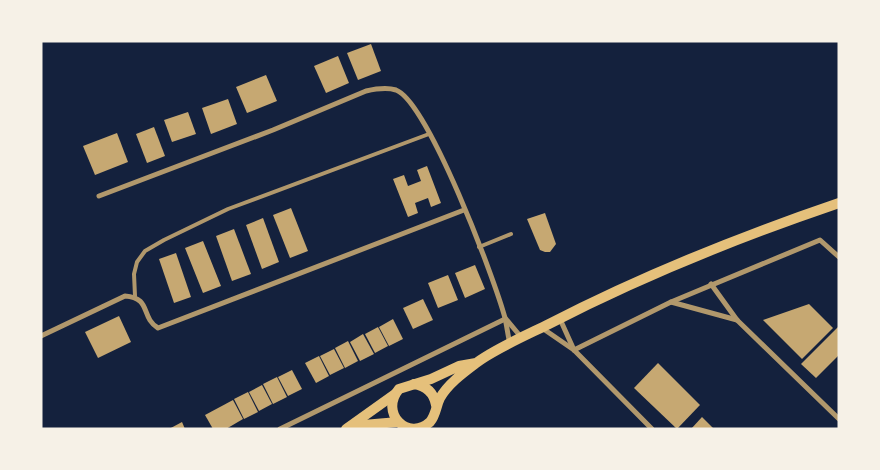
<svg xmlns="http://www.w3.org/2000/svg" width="880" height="470" viewBox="0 0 880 470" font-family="'Fira Sans Condensed',sans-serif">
<rect width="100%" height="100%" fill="#14213d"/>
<g fill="#c6a872">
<polygon points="371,44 381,71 358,80 347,53"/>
<polygon points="338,56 349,83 326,93 314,66"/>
<polygon points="266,75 277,101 247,113 236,87"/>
<polygon points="228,99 237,124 211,134 202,108"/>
<polygon points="188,112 196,134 172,142 164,120"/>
<polygon points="154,127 165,156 147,163 136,134"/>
<polygon points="117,133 128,162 95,175 83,146"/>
<polygon points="427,166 441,203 431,207 428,198 415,203 418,213 408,217 393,179 404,175 408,186 421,181 417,170"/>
<polygon points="291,208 308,251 290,258 273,215"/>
<polygon points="545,213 556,244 550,252 545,252 540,250 527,219"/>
<polygon points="263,218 279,262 262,269 246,225"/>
<polygon points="234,229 251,274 232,281 216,236"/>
<polygon points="203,241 221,286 203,293 185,248"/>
<polygon points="176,253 191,297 174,303 159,259"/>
<polygon points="475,265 485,289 465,298 455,273"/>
<polygon points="448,275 458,300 438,308 428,283"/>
<polygon points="423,299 433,320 413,329 403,308"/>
<polygon points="809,304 833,328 802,359 763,320"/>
<polygon points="119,316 131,342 98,358 85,332"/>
<polygon points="393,319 403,339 389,346 379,327"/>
<polygon points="378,327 388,346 375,353 365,334"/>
<polygon points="838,327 839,355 816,378 801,364"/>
<polygon points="363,334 374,354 360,361 350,342"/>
<polygon points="348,341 358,361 345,368 335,348"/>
<polygon points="334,349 344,368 330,375 320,356"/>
<polygon points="319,356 329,376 316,383 305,363"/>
<polygon points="658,363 700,405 677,429 634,388"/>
<polygon points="292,370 302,389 288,396 278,377"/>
<polygon points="277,377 287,397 273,404 263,384"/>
<polygon points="262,385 272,404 259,411 249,392"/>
<polygon points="248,392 258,412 244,419 234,399"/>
<polygon points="233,400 243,419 226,429 213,429 205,415"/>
<polygon points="702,417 714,429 691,429"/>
<polygon points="182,422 185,429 169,429"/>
</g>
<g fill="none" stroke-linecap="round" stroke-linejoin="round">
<g stroke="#b1986c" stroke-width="4">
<polyline points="479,247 511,234"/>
<polyline points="135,296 134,274 137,262 145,251 164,240 228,209 429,134"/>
</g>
<g stroke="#b1986c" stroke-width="5">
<path d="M99 196 273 130 366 91C375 89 386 87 396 90 428 102 495 280 505 318 507 327 508 336 510 344"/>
<polyline points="711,284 737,320 839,419"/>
<polyline points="671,302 737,320"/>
<polyline points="506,319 521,337"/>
<polyline points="560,319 574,350"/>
<polyline points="542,328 574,350 652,429"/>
<path d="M41 336 125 296C152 298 140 317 158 328L464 210"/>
<polyline points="574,350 671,302 820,240 839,257"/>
<polyline points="280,429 505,319"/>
</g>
<g stroke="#e5c07b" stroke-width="10">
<path d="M476 363 459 366 431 379 399 389C379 413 408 442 430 422 436 415 436 406 440 398 448 384 463 373 475 364 492 350 529 334 549 324 642 276 739 237 839 203"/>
<path d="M414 384C427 386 434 393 436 405"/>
<polyline points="352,426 398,422"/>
<polyline points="346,429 395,394"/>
</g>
</g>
<rect width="880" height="470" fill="none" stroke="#f6f1e7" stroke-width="85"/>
</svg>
